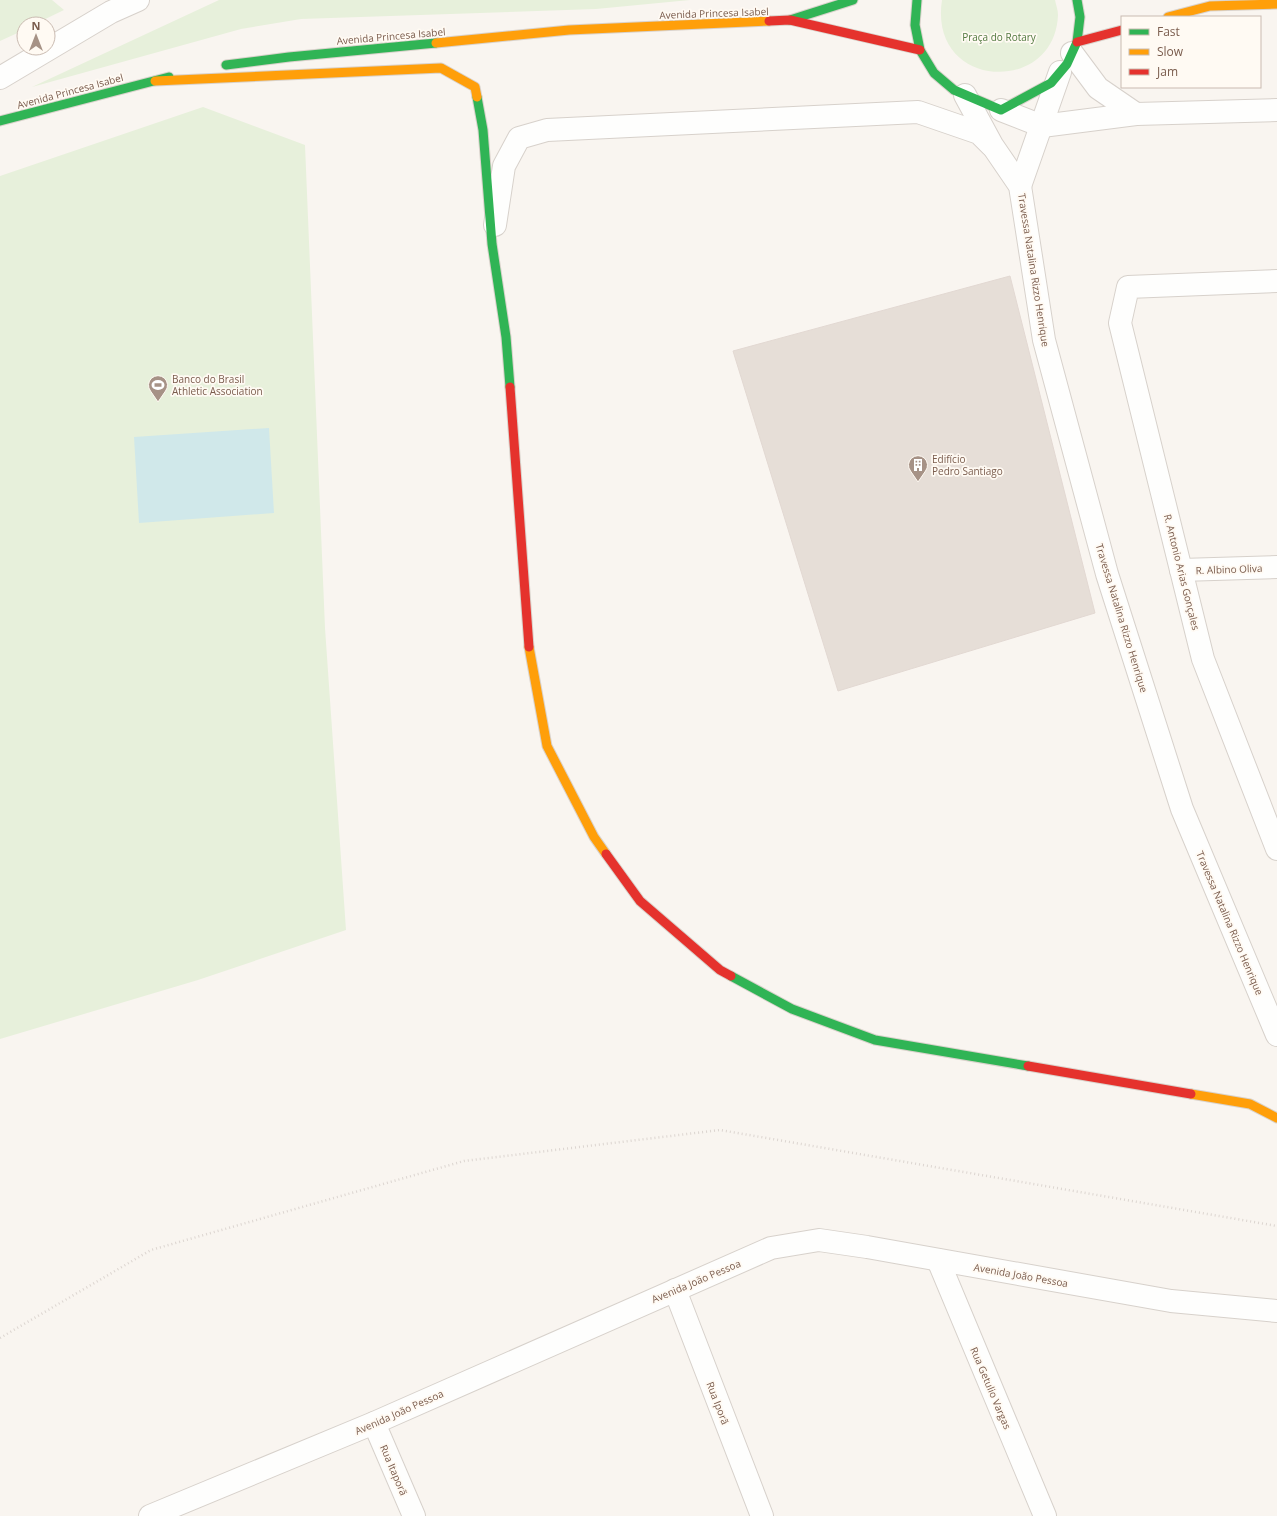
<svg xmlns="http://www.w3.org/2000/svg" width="1277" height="1516" viewBox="0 0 1277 1516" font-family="'Open Sans',sans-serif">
<rect width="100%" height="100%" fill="#f9f5f0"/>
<g fill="#e7f0db">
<polygon points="0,0 52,0 64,10 35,24 24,24 24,30 0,41"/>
<polygon points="219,0 690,0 596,9 301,19 241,29 32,87"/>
<path d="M942 0H1055C1056 5 1058 10 1058 15 1055 96 928 90 942 0Z"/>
<polygon points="203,107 305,145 325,628 346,930 198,980 0,1039 0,176"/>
</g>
<polygon fill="#d0e8ea" points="269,428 274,513 139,523 134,437"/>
<polygon fill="#e6ded7" stroke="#e2d8d2" points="1010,276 1095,613 838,691 733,351"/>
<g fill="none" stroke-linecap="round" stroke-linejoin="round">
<g stroke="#d7d1cb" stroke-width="24">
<g id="street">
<polyline points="1072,53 1098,88 1136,114"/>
<polyline points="0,78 111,12 138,0"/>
<polyline points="965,95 992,145 1020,186 1044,340 1107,574 1182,809 1277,1035"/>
<polyline points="1001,110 1042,126 1136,114 1277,110"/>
<polyline points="1020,186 1060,72"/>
<polyline points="495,225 504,166 519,138 547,130 918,112 979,133 991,145"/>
<polyline points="1277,281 1128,287 1120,323 1203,659 1277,849"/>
<polyline points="1181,570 1277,567"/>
<polyline points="938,1260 1045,1516"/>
<polyline points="675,1290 762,1516"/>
<polyline points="374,1423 414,1516"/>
<polyline points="150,1516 374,1423 771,1248 819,1240 867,1247 1171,1301 1277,1311"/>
</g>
</g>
<g stroke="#d9d2cb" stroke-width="11">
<g id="fast">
<polyline points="917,0 915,25 920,50 934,73 954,90 1001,110 1051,83 1067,64 1077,42 1080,17 1077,0"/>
<polyline points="790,20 853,0"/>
<polyline points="226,65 289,57 436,43"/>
<polyline points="477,97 483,130 492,244 506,337 510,387"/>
<polyline points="0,121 169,77"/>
<polyline points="731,976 792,1009 875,1040 1028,1066"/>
</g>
</g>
<g stroke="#d9d2cb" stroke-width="11">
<g id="slow">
<polyline points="1168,17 1210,6 1277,4"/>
<polyline points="436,43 569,30 769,21"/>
<polyline points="155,81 441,68 475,87 477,97"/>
<polyline points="529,647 547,746 594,837 606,854"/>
<polyline points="1191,1094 1250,1104 1277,1118"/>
</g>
</g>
<g stroke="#d9d2cb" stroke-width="11">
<g id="jam">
<polyline points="769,21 790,20 920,50"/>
<polyline points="1077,42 1122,30"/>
<polyline points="510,387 529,647"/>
<polyline points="606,854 640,901 720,970 731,976"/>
<polyline points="1028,1066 1191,1094"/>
</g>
</g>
<polyline stroke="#dcd5d0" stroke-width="2.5" stroke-dasharray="1 3" stroke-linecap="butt" points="0,1338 151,1250 464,1161 720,1130 1277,1226"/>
<use href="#street" stroke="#fefefd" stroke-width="22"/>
<use href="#fast" stroke="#30b455" stroke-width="9"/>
<use href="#slow" stroke="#ff9f0a" stroke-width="9"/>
<use href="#jam" stroke="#e5322d" stroke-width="9"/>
</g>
<defs>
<g id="stadium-pin" transform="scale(1)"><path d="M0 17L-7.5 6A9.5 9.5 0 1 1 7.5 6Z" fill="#a69286" stroke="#fffaf3"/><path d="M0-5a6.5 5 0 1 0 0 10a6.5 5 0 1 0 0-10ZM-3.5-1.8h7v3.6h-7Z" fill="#fff"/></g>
<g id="building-pin" transform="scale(1)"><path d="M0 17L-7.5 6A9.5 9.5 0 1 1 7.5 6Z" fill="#a69286" stroke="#fffaf3"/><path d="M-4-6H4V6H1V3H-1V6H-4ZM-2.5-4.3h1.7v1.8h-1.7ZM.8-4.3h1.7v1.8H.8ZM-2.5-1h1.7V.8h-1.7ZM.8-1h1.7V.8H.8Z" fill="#fff"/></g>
</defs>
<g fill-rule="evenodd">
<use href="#stadium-pin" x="158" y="385"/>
<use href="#building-pin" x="918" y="465"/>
</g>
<g text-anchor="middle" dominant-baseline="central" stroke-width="3.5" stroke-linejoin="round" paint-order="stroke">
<g font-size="10" fill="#7a5c4d" stroke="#fffaf3">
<text transform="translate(714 13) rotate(-2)">Avenida Princesa Isabel</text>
<text transform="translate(391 36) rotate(-5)">Avenida Princesa Isabel</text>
<text transform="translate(70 91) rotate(-15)">Avenida Princesa Isabel</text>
<text transform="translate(1034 270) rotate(81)">Travessa Natalina Rizzo Henrique</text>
<text transform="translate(1229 569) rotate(-2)">R. Albino Oliva</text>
<text transform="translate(1182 572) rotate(76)">R. Antonio Arias Gonçales</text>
<text transform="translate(1122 618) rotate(73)">Travessa Natalina Rizzo Henrique</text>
<text transform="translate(1230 923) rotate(67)">Travessa Natalina Rizzo Henrique</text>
<text transform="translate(1021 1275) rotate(10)">Avenida João Pessoa</text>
<text transform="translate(696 1281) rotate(-23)">Avenida João Pessoa</text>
<text transform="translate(991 1388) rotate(67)">Rua Getulio Vargas</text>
<text transform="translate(718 1403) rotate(69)">Rua Iporã</text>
<text transform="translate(399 1412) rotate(-24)">Avenida João Pessoa</text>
<text transform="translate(394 1470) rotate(67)">Rua Itaporã</text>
</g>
<g font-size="10" fill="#537a41" stroke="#fffaf3">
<text x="999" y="37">Praça do Rotary</text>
</g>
<g font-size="10" fill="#7a5c4d" stroke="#fffaf3" text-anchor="start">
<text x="172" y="379">Banco do Brasil<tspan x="172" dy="12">Athletic Association</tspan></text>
<text x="932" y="459">Edifício<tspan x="932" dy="12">Pedro Santiago</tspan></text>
</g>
</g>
<rect x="1121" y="16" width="140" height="72" fill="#fffaf3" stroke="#cabbb1"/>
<rect x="1129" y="29" width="20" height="6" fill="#30b455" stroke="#cabbb1"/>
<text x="1157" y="36" font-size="12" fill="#7a5c4d">Fast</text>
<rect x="1129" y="49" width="20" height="6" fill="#ff9f0a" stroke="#cabbb1"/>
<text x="1157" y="56" font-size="12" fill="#7a5c4d">Slow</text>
<rect x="1129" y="69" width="20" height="6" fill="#e5322d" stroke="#cabbb1"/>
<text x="1157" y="76" font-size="12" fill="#7a5c4d">Jam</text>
<g transform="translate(36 36)"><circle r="19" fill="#fffaf3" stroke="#cabbb1"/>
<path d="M0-3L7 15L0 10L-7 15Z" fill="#a69286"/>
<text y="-6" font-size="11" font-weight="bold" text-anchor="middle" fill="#7a5c4d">N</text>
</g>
</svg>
